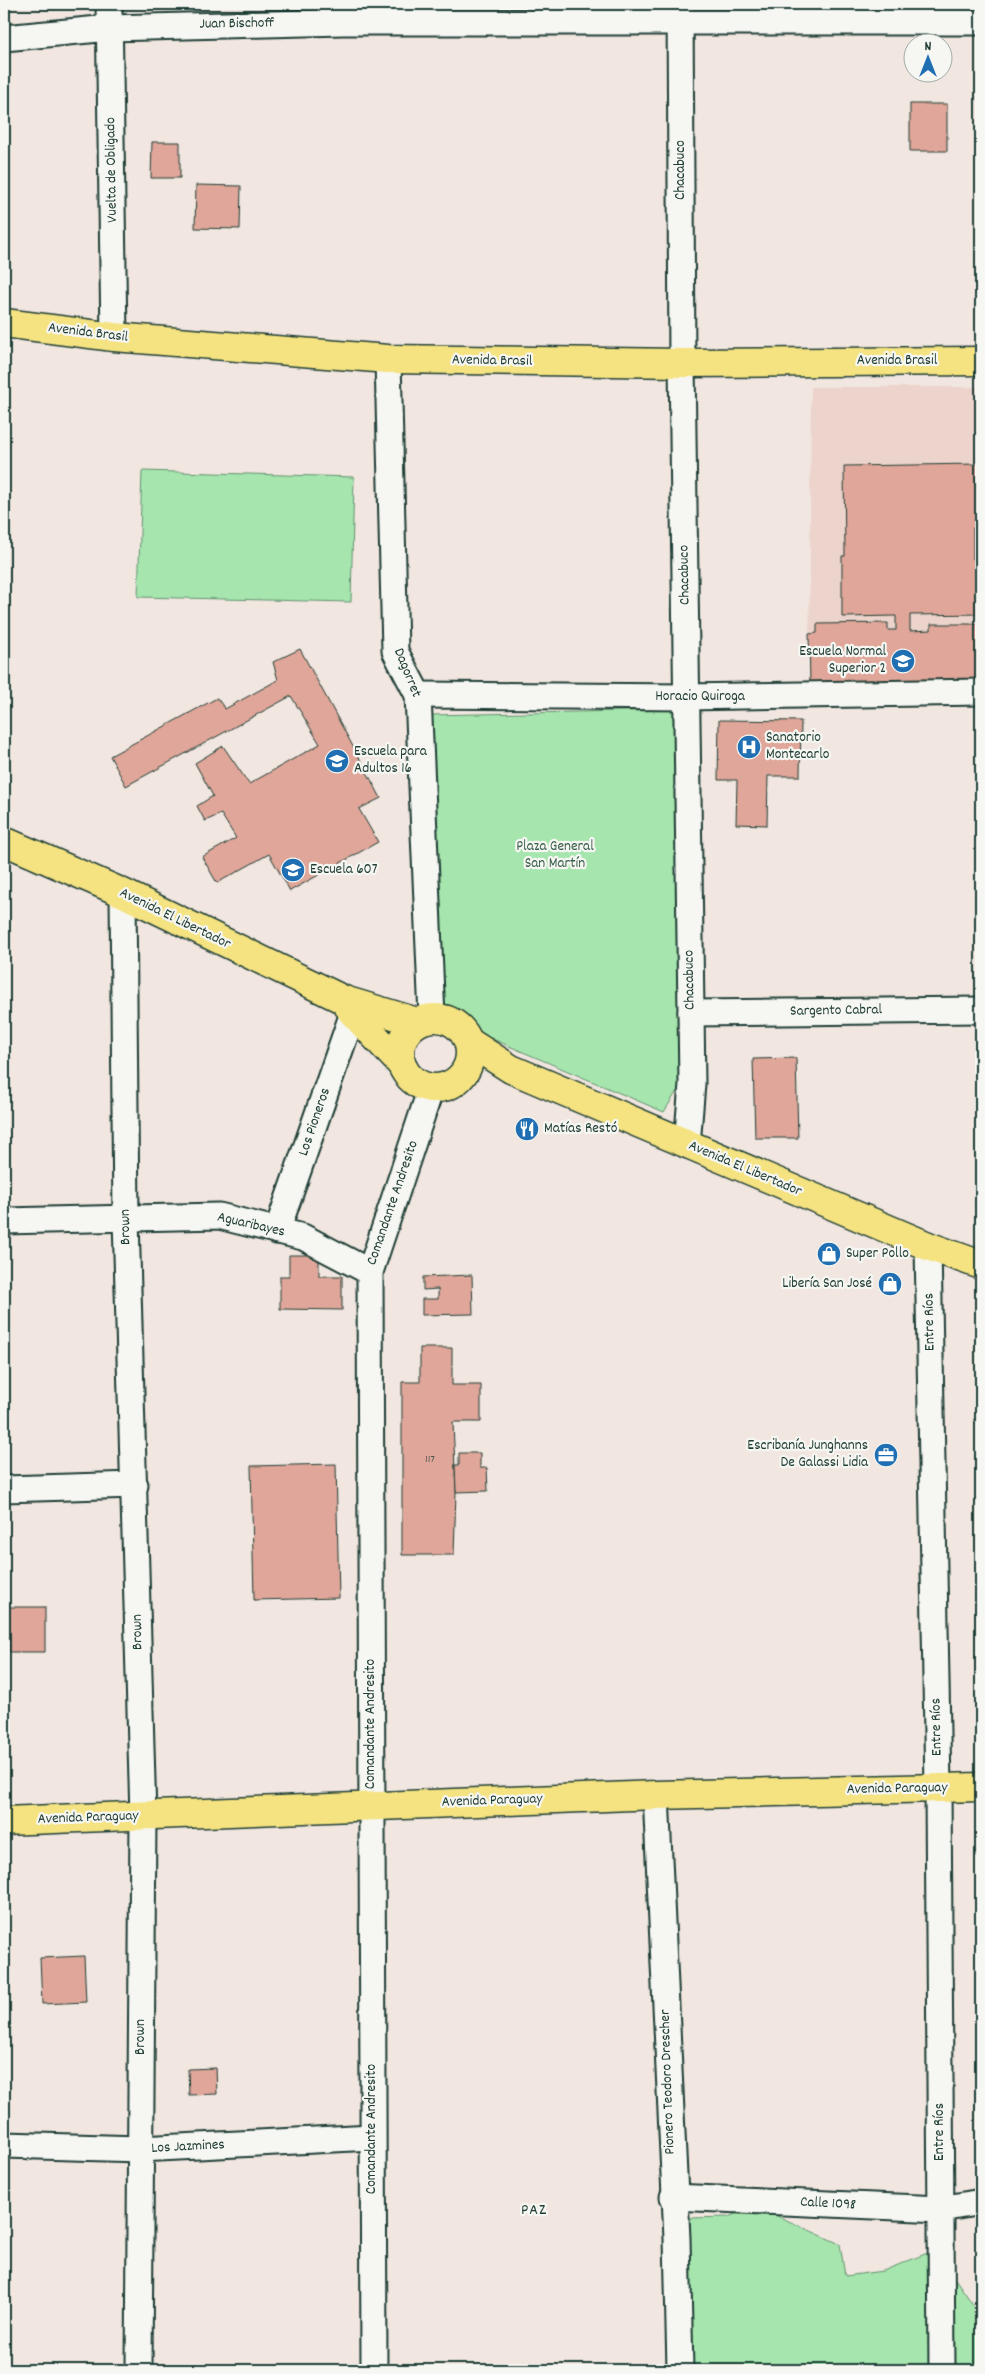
<svg xmlns="http://www.w3.org/2000/svg" width="985" height="2374" viewBox="0 0 985 2374" font-family="Dekko,sans-serif">
<rect width="100%" height="100%" fill="#f1e6e0"/>
<filter id="ink" filterUnits="userSpaceOnUse"><feTurbulence type="fractalNoise" baseFrequency=".02" numOctaves="2"/><feDisplacementMap in="SourceGraphic" scale="10" xChannelSelector="R" yChannelSelector="G"/><feConvolveMatrix kernelMatrix="1 2 1 2 8 2 1 2 1" color-interpolation-filters="sRGB"/></filter>
<g filter="url(#ink)">
<polygon fill="#ecd3cb" points="811,387 981,387 981,683 809,684"/>
<g fill="#a6e5ad" stroke="#629170">
<polygon points="142,471 354,477 351,602 138,597"/>
<polygon points="675,710 682,1083 664,1112 476,1032 438,997 429,715"/>
<polygon points="755,2206 840,2244 845,2276 883,2271 935,2250 981,2316 981,2370 690,2370 690,2218 728,2217"/>
</g>
<g fill="#dfa699" stroke="#1f3d34">
<rect x="910" y="104" width="37" height="47"/>
<polygon points="152,142 180,142 180,178 151,178"/>
<polygon points="196,185 241,186 240,229 195,228"/>
<polygon points="979,453 981,453 981,528 973,528 973,559 981,559 981,614 910,615 910,631 931,630 931,624 981,624 981,681 810,684 809,634 817,633 817,624 888,623 888,630 896,630 896,616 842,617 842,556 845,556 844,466 979,464"/>
<polygon points="300,649 381,798 359,809 378,842 290,891 269,854 217,883 202,857 236,838 221,814 205,821 197,806 213,796 195,763 223,746 249,784 320,744 291,696 126,786 110,756 217,698 225,709 278,680 273,662"/>
<polygon points="719,720 801,721 800,776 768,776 767,825 736,824 737,780 718,780"/>
<polygon points="796,1058 798,1138 755,1138 753,1059"/>
<polygon points="289,1255 319,1255 319,1276 342,1276 342,1310 280,1309 280,1276 289,1276"/>
<polygon points="472,1275 473,1314 422,1315 422,1299 438,1299 438,1289 423,1290 423,1277"/>
<polygon points="420,1348 452,1348 452,1385 481,1385 481,1422 453,1422 456,1492 454,1555 402,1555 402,1382 420,1382"/>
<polygon points="459,1453 480,1453 480,1468 487,1468 488,1491 456,1492 455,1465 459,1465"/>
<polygon points="336,1464 339,1598 254,1600 251,1466"/>
<polygon points="4,1607 45,1607 45,1652 9,1652 9,1629 4,1629"/>
<polygon points="84,1956 86,2002 42,2004 40,1958"/>
<polygon points="216,2068 217,2094 189,2095 188,2069"/>
</g>
<g fill="none" stroke-linecap="round" stroke-linejoin="round">
<g stroke="#1f3d34" stroke-width="29">
<g id="minor">
<polyline points="109,4 114,337"/>
<polyline points="680,4 682,363 692,1084 687,1145"/>
<polyline points="4,38 110,28 343,22 981,22"/>
<polyline points="388,359 395,651 418,695 432,1017"/>
<polyline points="418,695 687,697 981,692"/>
<polyline points="123,893 126,1219 143,1816 139,2370"/>
<polyline points="691,1013 981,1010"/>
<polyline points="4,1221 219,1216 303,1237 370,1272"/>
<polyline points="277,1231 353,1013"/>
<polyline points="928,1246 938,1788 942,2370"/>
<polyline points="4,1489 135,1485"/>
<polyline points="656,1795 677,2238 680,2370"/>
<polyline points="4,2145 140,2149 372,2137"/>
<polyline points="673,2197 941,2209 981,2202"/>
<polyline points="374,2370 370,1272 431,1088"/>
</g>
</g>
<g stroke="#1f3d34" stroke-width="31">
<g id="major">
<polyline points="4,323 114,337 388,359 682,363 981,361"/>
<polyline points="4,841 123,893 344,1000 417,1022"/>
<polyline points="344,1000 353,1013 401,1064"/>
<circle cx="435" cy="1053" r="35"/>
<polyline points="469,1042 511,1069 928,1246 981,1265"/>
<polyline points="4,1821 656,1795 981,1787"/>
</g>
</g>
<use href="#minor" stroke="#f6f6f2" stroke-width="25"/>
<use href="#major" stroke="#f5e382" stroke-width="28"/>
</g>
</g>
<defs>
<g id="school-disc" transform="scale(1.25)"><circle r="9.5" fill="#1f6fb2" stroke="#f6f6f2"/><path d="M0-5L7-2L0 1L-7-2ZM-4 1L0 2.5L4 1V4Q0 6-4 4Z" fill="#fff"/></g>
<g id="hospital-disc" transform="scale(1.25)"><circle r="9.5" fill="#1f6fb2" stroke="#f6f6f2"/><path d="M-5-5h3v3.5h4V-5h3V5h-3V1.5h-4V5h-3Z" fill="#fff"/></g>
<g id="restaurant-disc" transform="scale(1.25)"><circle r="9.5" fill="#1f6fb2" stroke="#f6f6f2"/><path d="M-5-6h1v4h1v-4h1v4h1v-4h1v5L-1.5 .5V6h-2V.5L-5-1ZM5-6V6H3V1.5H1.5Q1.5-4 5-6Z" fill="#fff"/></g>
<g id="shop-disc" transform="scale(1.25)"><circle r="9.5" fill="#1f6fb2" stroke="#f6f6f2"/><path d="M-5-2.5h2.3a2.7 3.5 0 0 1 5.4 0H5L5.5 6h-11ZM-1.5-2.5h3a1.5 2.3 0 0 0-3 0Z" fill="#fff"/></g>
<g id="office-disc" transform="scale(1.25)"><circle r="9.5" fill="#1f6fb2" stroke="#f6f6f2"/><path d="M-6-3h4V-5.5h4V-3h4V5H-6ZM-1-4.5V-3h2v-1.5ZM-6 0V1H6V0Z" fill="#fff"/></g>
</defs>
<g fill-rule="evenodd">
<use href="#school-disc" x="903" y="661"/>
<use href="#hospital-disc" x="749" y="747"/>
<use href="#school-disc" x="337" y="761"/>
<use href="#school-disc" x="293" y="870"/>
<use href="#restaurant-disc" x="527" y="1129"/>
<use href="#shop-disc" x="829" y="1254"/>
<use href="#shop-disc" x="890" y="1284"/>
<use href="#office-disc" x="886" y="1455"/>
</g>
<g text-anchor="middle" dominant-baseline="central" stroke-width="4.5" stroke-linejoin="round" paint-order="stroke">
<g font-size="12" fill="#4f574d">
<text x="430" y="1459">117</text>
</g>
<g font-size="15" fill="#1f3d34" stroke="#f6f6f2">
<text transform="translate(237 24) rotate(-1)">Juan Bischoff</text>
<text transform="translate(112 170) rotate(-91)">Vuelta de Obligado</text>
<text transform="translate(681 170) rotate(-90)">Chacabuco</text>
<text transform="translate(88 333) rotate(7)">Avenida Brasil</text>
<text transform="translate(492 361) rotate(1)">Avenida Brasil</text>
<text x="897" y="361">Avenida Brasil</text>
<text transform="translate(685 575) rotate(-91)">Chacabuco</text>
<text transform="translate(407 673) rotate(68)">Dagorret</text>
<text x="700" y="697">Horacio Quiroga</text>
<text transform="translate(175 919) rotate(26)">Avenida El Libertador</text>
<text transform="translate(690 980) rotate(-91)">Chacabuco</text>
<text transform="translate(836 1011) rotate(-1)">Sargento Cabral</text>
<text transform="translate(315 1122) rotate(-71)">Los Pioneros</text>
<text transform="translate(745 1169) rotate(23)">Avenida El Libertador</text>
<text transform="translate(393 1203) rotate(-71)">Comandante Andresito</text>
<text transform="translate(251 1225) rotate(13)">Aguaribayes</text>
<text transform="translate(126 1227) rotate(-91)">Brown</text>
<text transform="translate(930 1322) rotate(-91)">Entre Ríos</text>
<text transform="translate(138 1632) rotate(-91)">Brown</text>
<text transform="translate(371 1724) rotate(-90)">Comandante Andresito</text>
<text transform="translate(937 1727) rotate(-91)">Entre Ríos</text>
<text transform="translate(897 1789) rotate(-1)">Avenida Paraguay</text>
<text transform="translate(492 1801) rotate(-2)">Avenida Paraguay</text>
<text transform="translate(88 1818) rotate(-2)">Avenida Paraguay</text>
<text transform="translate(141 2037) rotate(-90)">Brown</text>
<text transform="translate(668 2082) rotate(-92)">Pionero Teodoro Drescher</text>
<text transform="translate(372 2129) rotate(-90)">Comandante Andresito</text>
<text transform="translate(940 2132) rotate(-90)">Entre Ríos</text>
<text transform="translate(188 2147) rotate(-3)">Los Jazmines</text>
<text transform="translate(828 2204) rotate(3)">Calle 1098</text>
</g>
<g font-size="15" fill="#1f3d34" stroke="#f6f6f2" text-anchor="start">
<text x="886" y="652" text-anchor="end">Escuela Normal<tspan x="886" dy="17">Superior 2</tspan></text>
<text x="766" y="738">Sanatorio<tspan x="766" dy="17">Montecarlo</tspan></text>
<text x="354" y="752">Escuela para<tspan x="354" dy="17">Adultos 16</tspan></text>
<text x="310" y="870">Escuela 607</text>
<text x="544" y="1129">Matías Restó</text>
<text x="846" y="1254">Super Pollo</text>
<text x="872" y="1284" text-anchor="end">Libería San José</text>
<text x="868" y="1446" text-anchor="end">Escribanía Junghanns<tspan x="868" dy="17">De Galassi Lidia</tspan></text>
</g>
<g font-size="15" fill="#3a5f4c" stroke="#f6f6f2">
<text x="555" y="847">Plaza General<tspan x="555" dy="17">San Martín</tspan></text>
</g>
<g font-size="16" letter-spacing="1" fill="#1f3d34" stroke="#f6f6f2">
<text x="534" y="2210">PAZ</text>
</g>
</g>
<rect width="985" height="2374" fill="none" stroke="#f6f6f2" stroke-width="20"/>
<rect x="10" y="10" width="965" height="2354" fill="none" stroke="#1f3d34" stroke-width="2" filter="url(#ink)"/>
<g transform="translate(928 58)"><circle r="24" fill="#f6f6f2" stroke="#a0aca6"/>
<path d="M0-4L9 19L0 12L-9 19Z" fill="#1f6fb2"/>
<text y="-8" font-size="14" font-weight="bold" text-anchor="middle" fill="#1f3d34">N</text>
</g>
</svg>
